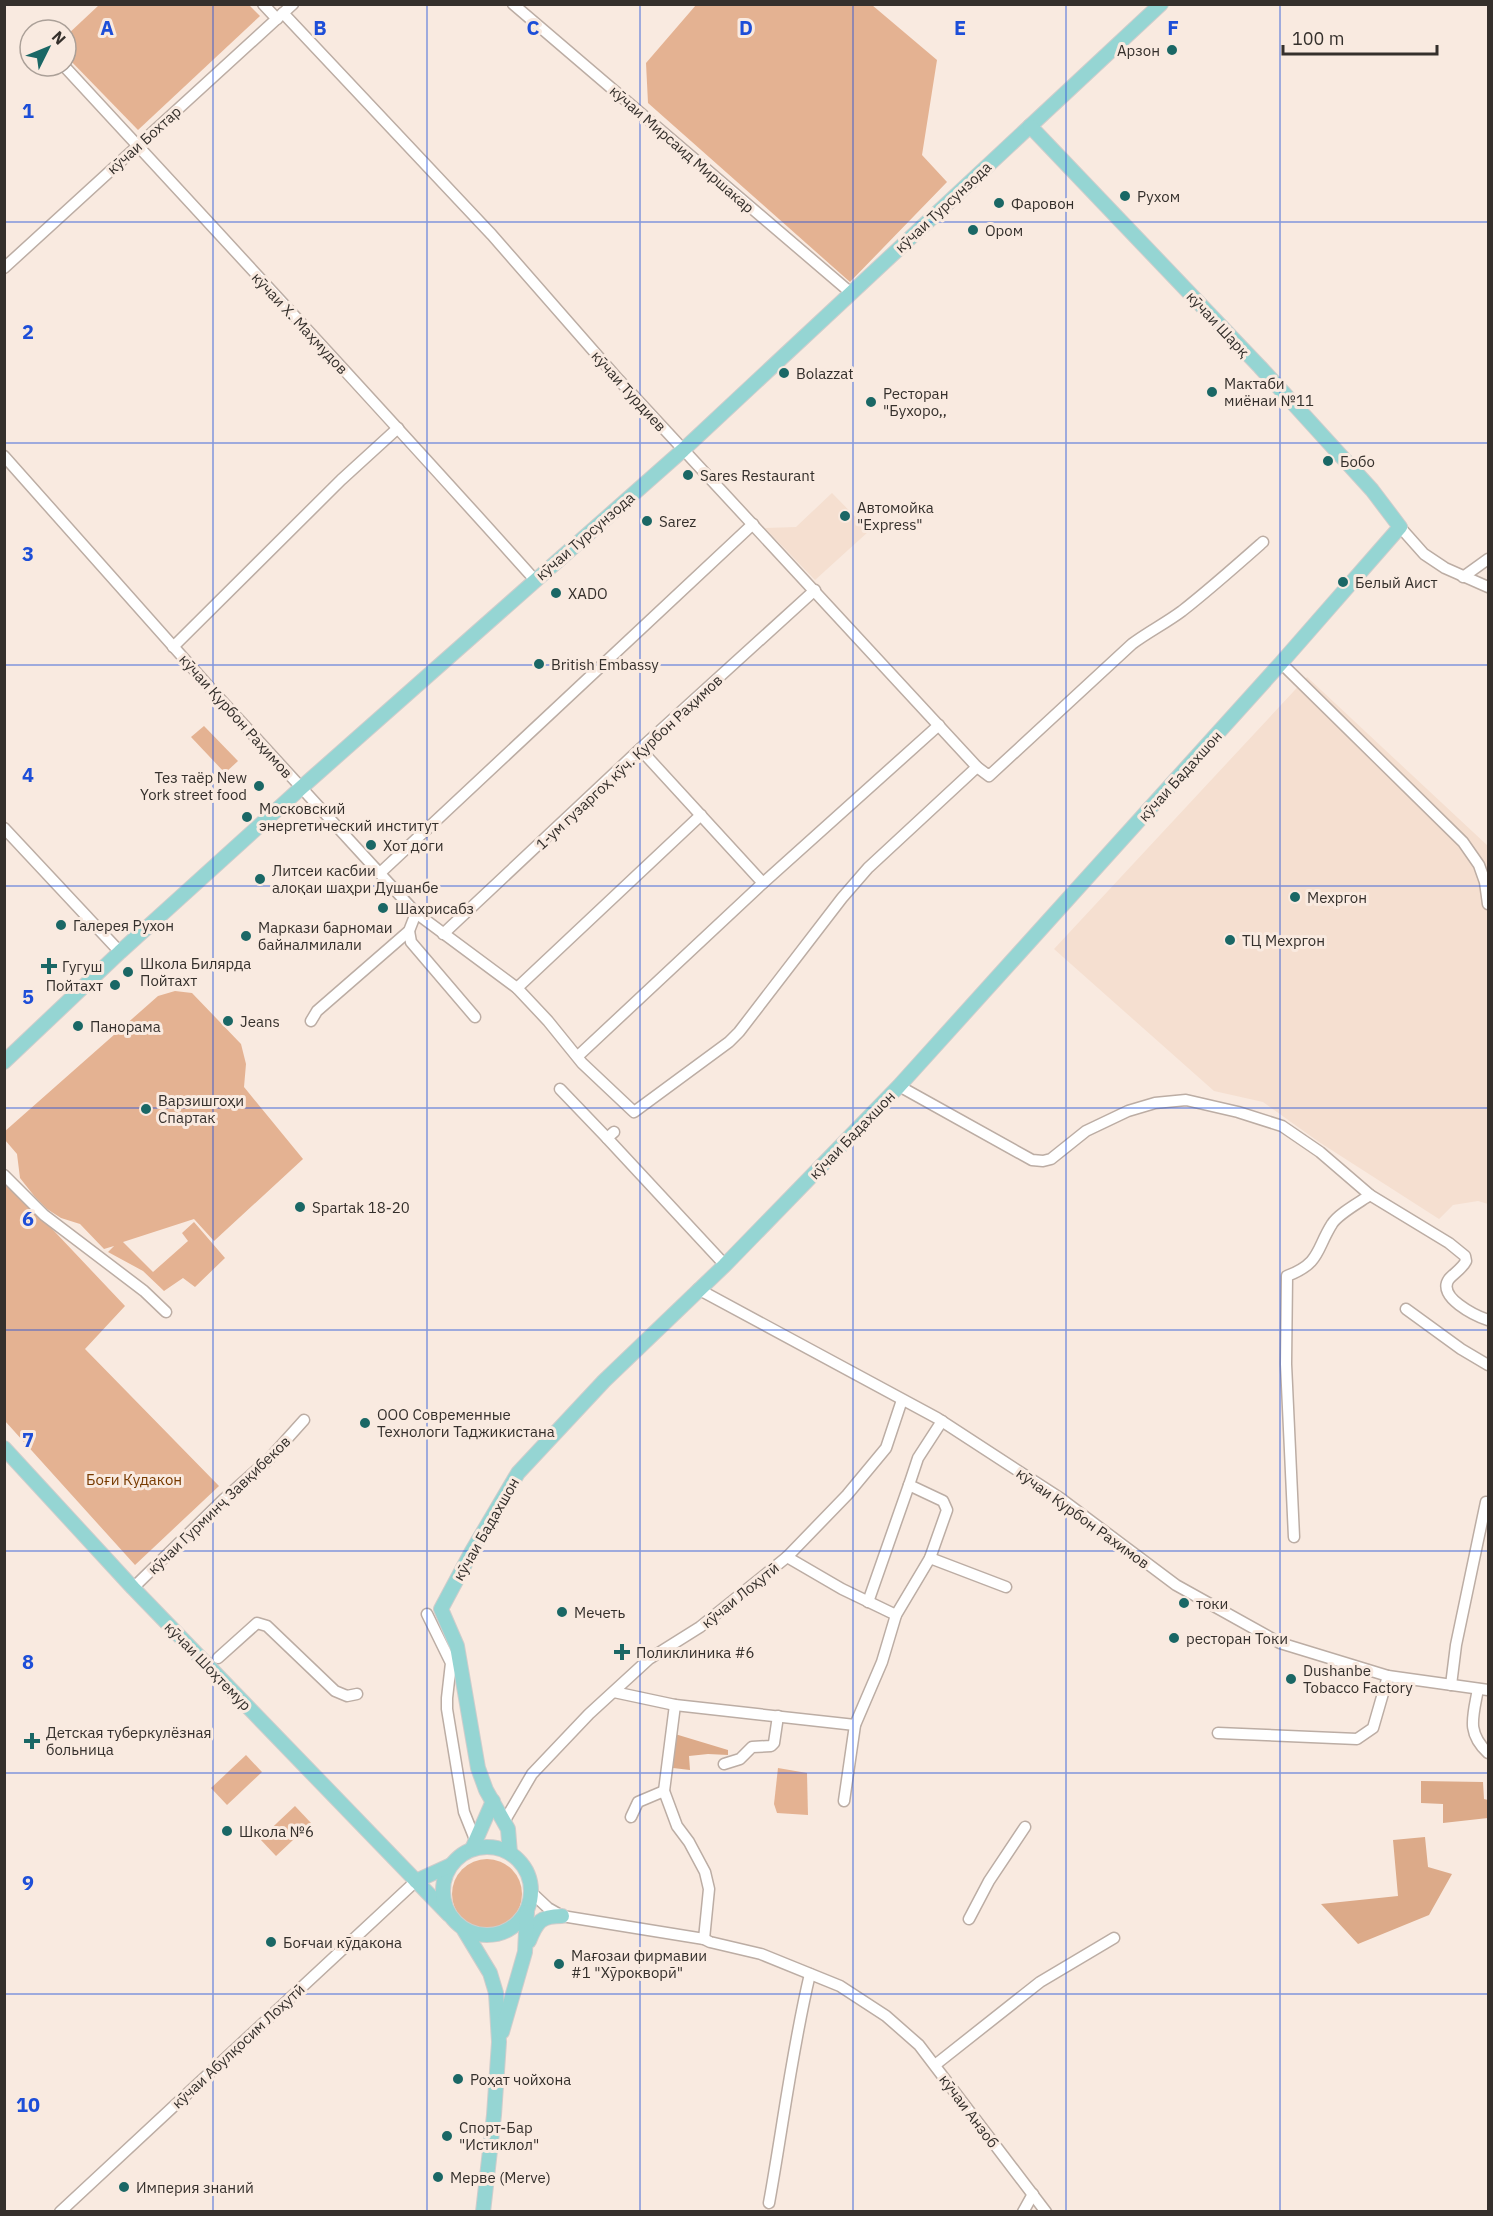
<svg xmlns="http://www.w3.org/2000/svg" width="1493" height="2216" viewBox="0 0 1493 2216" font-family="'IBM Plex Sans',sans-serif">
<rect width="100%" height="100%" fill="#f9eae0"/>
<g fill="#f5dfd0">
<polygon points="832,493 869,531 815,580 765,528 796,527"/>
<polygon points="1307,677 1488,846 1488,1204 1478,1201 1453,1205 1439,1219 1319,1142 1263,1102 1214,1091 1054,949"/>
</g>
<g fill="#e4b292">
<polygon points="99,5 249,5 260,16 138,130 66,56 66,36"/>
<polygon points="696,5 872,5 937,60 922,155 947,182 850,282 648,103 646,63"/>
<polygon points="204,726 238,761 225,773 191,737"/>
<polygon points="175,991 192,993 241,1044 246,1064 244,1087 303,1159 214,1241 194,1219 123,1242 153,1272 188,1241 182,1233 194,1222 225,1258 195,1287 183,1278 164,1291 143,1271 108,1252 114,1246 104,1249 80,1224 61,1218 47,1209 35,1197 20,1178 17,1154 5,1140 4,1132 158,996"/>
<polygon points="4,1178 125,1306 85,1349 219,1486 135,1565 5,1421"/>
<polygon points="246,1755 262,1772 227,1805 211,1788"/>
<polygon points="778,1768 807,1773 808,1815 777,1813 774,1804"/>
<polygon points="295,1806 311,1823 276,1856 260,1839"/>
<circle cx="487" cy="1894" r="35"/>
</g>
<g fill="#dcaa89">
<polygon points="675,1734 728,1750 728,1755 708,1754 689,1756 690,1770 673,1768"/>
<polygon points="1421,1781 1483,1782 1484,1799 1488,1800 1488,1818 1443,1823 1443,1804 1421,1803"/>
<polygon points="1425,1837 1428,1867 1452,1874 1429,1915 1358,1944 1321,1904 1398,1896 1393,1840"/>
</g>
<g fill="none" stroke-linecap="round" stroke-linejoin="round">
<g stroke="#bcada4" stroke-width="13">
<g id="minor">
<polyline points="263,4 277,19"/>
<polyline points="513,4 851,293"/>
<path d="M283 13 492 235 618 379 977 767 989 776 1132 644C1148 632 1166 623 1182 611 1210 589 1237 565 1263 542"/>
<path d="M64 66C222 237 380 407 535 580"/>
<polyline points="4,268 293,4"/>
<polyline points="4,456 212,690 416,913 517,988 548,1021 582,1063 634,1112 729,1042 739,1032 842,898 868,868 977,767"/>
<polyline points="1400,527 1424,554 1445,568 1488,587"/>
<polyline points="1463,577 1488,559"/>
<polyline points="173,647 341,480 398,428"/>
<polyline points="1281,663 1463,842 1479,865 1485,882 1488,904"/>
<polyline points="640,749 763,883"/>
<polyline points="4,828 120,952"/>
<polyline points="380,873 753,524"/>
<polyline points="409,931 411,942 475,1017"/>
<polyline points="443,934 640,749 815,590"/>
<polyline points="517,988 701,815"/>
<polyline points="311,1021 317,1011 409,931 416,913"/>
<polyline points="578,1056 763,883 939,725"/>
<path d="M899 1086 1032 1160 1043 1161 1051 1159 1086 1131 1128 1111 1155 1103 1186 1100 1238 1112 1282 1126 1320 1152 1370 1195 1449 1243 1465 1256 1466 1261C1462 1269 1454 1273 1449 1279 1436 1297 1476 1316 1488 1320"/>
<polyline points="560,1089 607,1138"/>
<polyline points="614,1132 607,1138 725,1265"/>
<polyline points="4,1175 44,1215 144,1291 166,1312"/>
<polyline points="698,1289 937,1418 1060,1498 1176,1585 1280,1643 1388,1676 1488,1690"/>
<polyline points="1406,1309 1461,1349 1488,1365"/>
<path d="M1294 1537 1286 1364 1287 1276C1321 1263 1316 1249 1332 1224 1338 1214 1360 1202 1370 1195"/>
<polyline points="787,1557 842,1589 896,1615"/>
<polyline points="930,1558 1006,1587"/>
<polyline points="133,1588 224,1499 269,1459 304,1420"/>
<polyline points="868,1602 909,1485"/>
<polyline points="427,1614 451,1663 447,1698 447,1709 464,1812 476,1842"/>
<polyline points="218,1658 257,1623 267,1626 335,1691 347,1696 357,1694"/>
<polyline points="1451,1685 1456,1645 1486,1502"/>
<path d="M1478 1689C1473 1717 1466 1732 1488 1753"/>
<polyline points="614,1692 675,1705 855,1725"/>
<polyline points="675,1705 664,1791 677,1826 689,1842 705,1872 709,1889 704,1939"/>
<polyline points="1218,1733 1357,1739 1373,1728 1388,1676"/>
<polyline points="724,1764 740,1759 752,1747 771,1746 774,1743 778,1716"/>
<polyline points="844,1801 855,1725 882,1662 896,1615 930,1558 947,1510 943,1501 909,1485 918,1458 942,1421"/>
<polyline points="631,1817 638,1802 664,1791"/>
<polyline points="504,1822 532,1774 589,1714 649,1659 700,1627 787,1557 847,1495 886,1448 902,1400"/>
<polyline points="532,1893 548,1908 562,1916 704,1939 710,1942 761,1954 840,1986 886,2016 919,2045 1046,2212"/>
<polyline points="969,1919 989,1881 1025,1827"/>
<polyline points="935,2065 1040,1982 1114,1938"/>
<path d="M769 2203C783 2126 792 2049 810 1974"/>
<polyline points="60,2212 416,1881"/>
<polyline points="1023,2212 1033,2194"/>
</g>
</g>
<g stroke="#cfcdcc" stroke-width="16">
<g id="major">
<polyline points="4,1062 120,952 302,787 683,450 1161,4"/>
<polyline points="4,1448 133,1588 449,1915"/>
<circle cx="487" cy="1891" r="44"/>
<polyline points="472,1849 493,1801"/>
<polyline points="510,1853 508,1829 486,1790 478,1768 457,1646 441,1609 472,1551 518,1473 604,1381 725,1265 899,1086 1281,663 1400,527 1372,490 1260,367 1030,126"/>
<polyline points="416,1881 451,1865"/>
<polyline points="464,1930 490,1973 496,1993 499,2042 494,2115 483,2212"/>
<path d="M529 1941C537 1921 541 1916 562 1916"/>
<polyline points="502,2032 525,1952 527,1912"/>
</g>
</g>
<use href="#minor" stroke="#fff" stroke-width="10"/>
<use href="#major" stroke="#95d5d3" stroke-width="14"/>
</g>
<path fill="none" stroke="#1d4ed8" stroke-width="1.5" stroke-opacity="0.55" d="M213 4V2212M427 4V2212M640 4V2212M853 4V2212M1066 4V2212M1280 4V2212M4 222H1488M4 443H1488M4 665H1488M4 886H1488M4 1108H1488M4 1330H1488M4 1551H1488M4 1773H1488M4 1994H1488"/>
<g fill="#1a6765" stroke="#f9eae0" stroke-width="2">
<circle cx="1172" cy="50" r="6"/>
<circle cx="1125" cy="196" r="6"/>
<circle cx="999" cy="203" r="6"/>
<circle cx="973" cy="230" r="6"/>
<circle cx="784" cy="373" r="6"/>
<circle cx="1212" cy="392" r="6"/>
<circle cx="871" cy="402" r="6"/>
<circle cx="1328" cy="461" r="6"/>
<circle cx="688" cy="475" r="6"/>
<circle cx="845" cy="516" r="6"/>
<circle cx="647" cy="521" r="6"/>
<circle cx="1343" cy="582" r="6"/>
<circle cx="556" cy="593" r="6"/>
<circle cx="539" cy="664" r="6"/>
<circle cx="259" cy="786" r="6"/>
<circle cx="247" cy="817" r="6"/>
<circle cx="371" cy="845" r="6"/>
<circle cx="260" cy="879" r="6"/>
<circle cx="1295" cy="897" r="6"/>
<circle cx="383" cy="908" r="6"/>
<circle cx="61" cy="925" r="6"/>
<circle cx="246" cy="936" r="6"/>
<circle cx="1230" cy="940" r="6"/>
<path d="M46 957h6v6h6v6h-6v6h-6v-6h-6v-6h6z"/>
<circle cx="128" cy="972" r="6"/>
<circle cx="115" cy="985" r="6"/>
<circle cx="228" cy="1021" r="6"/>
<circle cx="78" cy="1026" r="6"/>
<circle cx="146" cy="1109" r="6"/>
<circle cx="300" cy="1207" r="6"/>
<circle cx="365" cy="1423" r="6"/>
<circle cx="1184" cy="1603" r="6"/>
<circle cx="562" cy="1612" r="6"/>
<circle cx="1174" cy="1638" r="6"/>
<path d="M619 1643h6v6h6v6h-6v6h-6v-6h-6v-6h6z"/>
<circle cx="1291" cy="1679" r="6"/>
<path d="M29 1732h6v6h6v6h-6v6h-6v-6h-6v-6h6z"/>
<circle cx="227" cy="1831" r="6"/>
<circle cx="271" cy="1942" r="6"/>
<circle cx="559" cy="1964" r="6"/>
<circle cx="458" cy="2079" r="6"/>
<circle cx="447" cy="2136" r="6"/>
<circle cx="438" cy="2177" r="6"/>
<circle cx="124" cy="2187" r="6"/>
</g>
<g text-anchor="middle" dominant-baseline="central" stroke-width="6" stroke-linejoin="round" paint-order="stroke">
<g font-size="15" fill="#35302c" stroke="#f9eae0" text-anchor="start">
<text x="1160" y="50" text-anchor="end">Арзон</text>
<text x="1137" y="196">Рухом</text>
<text x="1011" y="203">Фаровон</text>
<text x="985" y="230">Ором</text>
<text x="796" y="373">Bolazzat</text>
<text x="1224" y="383">Мактаби<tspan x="1224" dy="17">миёнаи №11</tspan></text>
<text x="883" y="393">Ресторан<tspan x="883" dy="17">"Бухоро,,</tspan></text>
<text x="1340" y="461">Бобо</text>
<text x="700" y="475">Sares Restaurant</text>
<text x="857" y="507">Автомойка<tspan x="857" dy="17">"Express"</tspan></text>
<text x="659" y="521">Sarez</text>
<text x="1355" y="582">Белый Аист</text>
<text x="568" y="593">XADO</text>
<text x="551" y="664">British Embassy</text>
<text x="247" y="777" text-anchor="end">Тез таёр New<tspan x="247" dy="17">York street food</tspan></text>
<text x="259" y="808">Московский<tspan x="259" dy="17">энергетический институт</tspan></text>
<text x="383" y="845">Хот доги</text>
<text x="272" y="870">Литсеи касбии<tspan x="272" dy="17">алоқаи шаҳри Душанбе</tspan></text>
<text x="1307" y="897">Мехргон</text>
<text x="395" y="908">Шахрисабз</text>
<text x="73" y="925">Галерея Рухон</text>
<text x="258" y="927">Маркази барномаи<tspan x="258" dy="17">байналмилали</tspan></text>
<text x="1242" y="940">ТЦ Мехргон</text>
<text x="140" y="963">Школа Билярда<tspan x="140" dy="17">Пойтахт</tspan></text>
<text x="62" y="966">Гугуш</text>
<text x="103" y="985" text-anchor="end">Пойтахт</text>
<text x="240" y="1021">Jeans</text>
<text x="90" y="1026">Панорама</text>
<text x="158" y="1100">Варзишгоҳи<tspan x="158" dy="17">Спартак</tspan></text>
<text x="312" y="1207">Spartak 18-20</text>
<text x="377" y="1414">ООО Современные<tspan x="377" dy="17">Технологи Таджикистана</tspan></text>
<text x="1196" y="1603">токи</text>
<text x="574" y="1612">Мечеть</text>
<text x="1186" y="1638">ресторан Токи</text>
<text x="636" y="1652">Поликлиника #6</text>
<text x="1303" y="1670">Dushanbe<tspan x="1303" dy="17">Tobacco Factory</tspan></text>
<text x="46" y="1732">Детская туберкулёзная<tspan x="46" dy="17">больница</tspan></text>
<text x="239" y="1831">Школа №6</text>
<text x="283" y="1942">Боғчаи кӯдакона</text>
<text x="571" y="1955">Мағозаи фирмавии<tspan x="571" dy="17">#1 "Хӯрокворӣ"</tspan></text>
<text x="470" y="2079">Роҳат чойхона</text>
<text x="459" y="2127">Спорт-Бар<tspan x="459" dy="17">"Истиклол"</tspan></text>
<text x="450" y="2177">Мерве (Merve)</text>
<text x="136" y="2187">Империя знаний</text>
</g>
<g font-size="15" fill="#35302c" stroke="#f9eae0">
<text transform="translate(144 140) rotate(-42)">кӯчаи Бохтар</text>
<text transform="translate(682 149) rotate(41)">кӯчаи Мирсаид Миршакар</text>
<text transform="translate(943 207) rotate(-43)">кӯчаи Турсунзода</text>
<text transform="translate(300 323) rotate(47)">кӯчаи Х. Маҳмудов</text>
<text transform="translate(1218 324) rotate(47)">кӯчаи Шарқ</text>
<text transform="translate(629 391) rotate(48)">кӯчаи Турдиев</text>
<text transform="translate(585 536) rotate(-41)">кӯчаи Турсунзода</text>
<text transform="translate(236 716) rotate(48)">кӯчаи Қурбон Раҳимов</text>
<text transform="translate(629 762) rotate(-43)">1-ум гузаргоҳ кӯч. Қурбон Раҳимов</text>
<text transform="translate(1180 776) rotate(-48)">кӯчаи Бадахшон</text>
<text transform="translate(852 1135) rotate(-46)">кӯчаи Бадахшон</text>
<text transform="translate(219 1505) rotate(-44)">кӯчаи Гурминҷ Завқибеков</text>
<text transform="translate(1083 1518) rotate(36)">кӯчаи Курбон Рахимов</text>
<text transform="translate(486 1529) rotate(-60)">кӯчаи Бадахшон</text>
<text transform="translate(740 1595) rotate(-39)">кӯчаи Лоҳутӣ</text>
<text transform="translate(208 1666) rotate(46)">кӯчаи Шоҳтемур</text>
<text transform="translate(238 2046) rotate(-43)">кӯчаи Абулқосим Лоҳутӣ</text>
<text transform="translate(969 2111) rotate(53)">кӯчаи Анзоб</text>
</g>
<g font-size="15" fill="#773a00" stroke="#f9eae0">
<text x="134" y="1479">Боғи Кудакон</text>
</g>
</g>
<g font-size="20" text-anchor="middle" font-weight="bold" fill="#1d4ed8" stroke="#f9eae0" stroke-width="6" stroke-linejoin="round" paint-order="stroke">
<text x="107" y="35">A</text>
<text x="320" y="35">B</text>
<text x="533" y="35">C</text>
<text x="746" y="35">D</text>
<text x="960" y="35">E</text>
<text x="1173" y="35">F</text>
<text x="28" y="118">1</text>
<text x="28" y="339">2</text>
<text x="28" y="561">3</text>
<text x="28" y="782">4</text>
<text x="28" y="1004">5</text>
<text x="28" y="1226">6</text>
<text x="28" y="1447">7</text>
<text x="28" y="1669">8</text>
<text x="28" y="1890">9</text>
<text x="28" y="2112">10</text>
</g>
<rect width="1493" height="2216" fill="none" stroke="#35302c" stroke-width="12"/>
<g transform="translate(48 48) rotate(47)"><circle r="28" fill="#f9eae0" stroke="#aba098" stroke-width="1.5"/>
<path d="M0-4.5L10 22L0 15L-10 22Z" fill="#1a6765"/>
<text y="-9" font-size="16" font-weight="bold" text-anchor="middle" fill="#35302c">N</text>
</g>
<path d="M1283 45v9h154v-9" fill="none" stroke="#35302c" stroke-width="3"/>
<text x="1292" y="45" font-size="18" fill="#35302c" stroke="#f9eae0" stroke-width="4.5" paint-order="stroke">100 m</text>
</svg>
